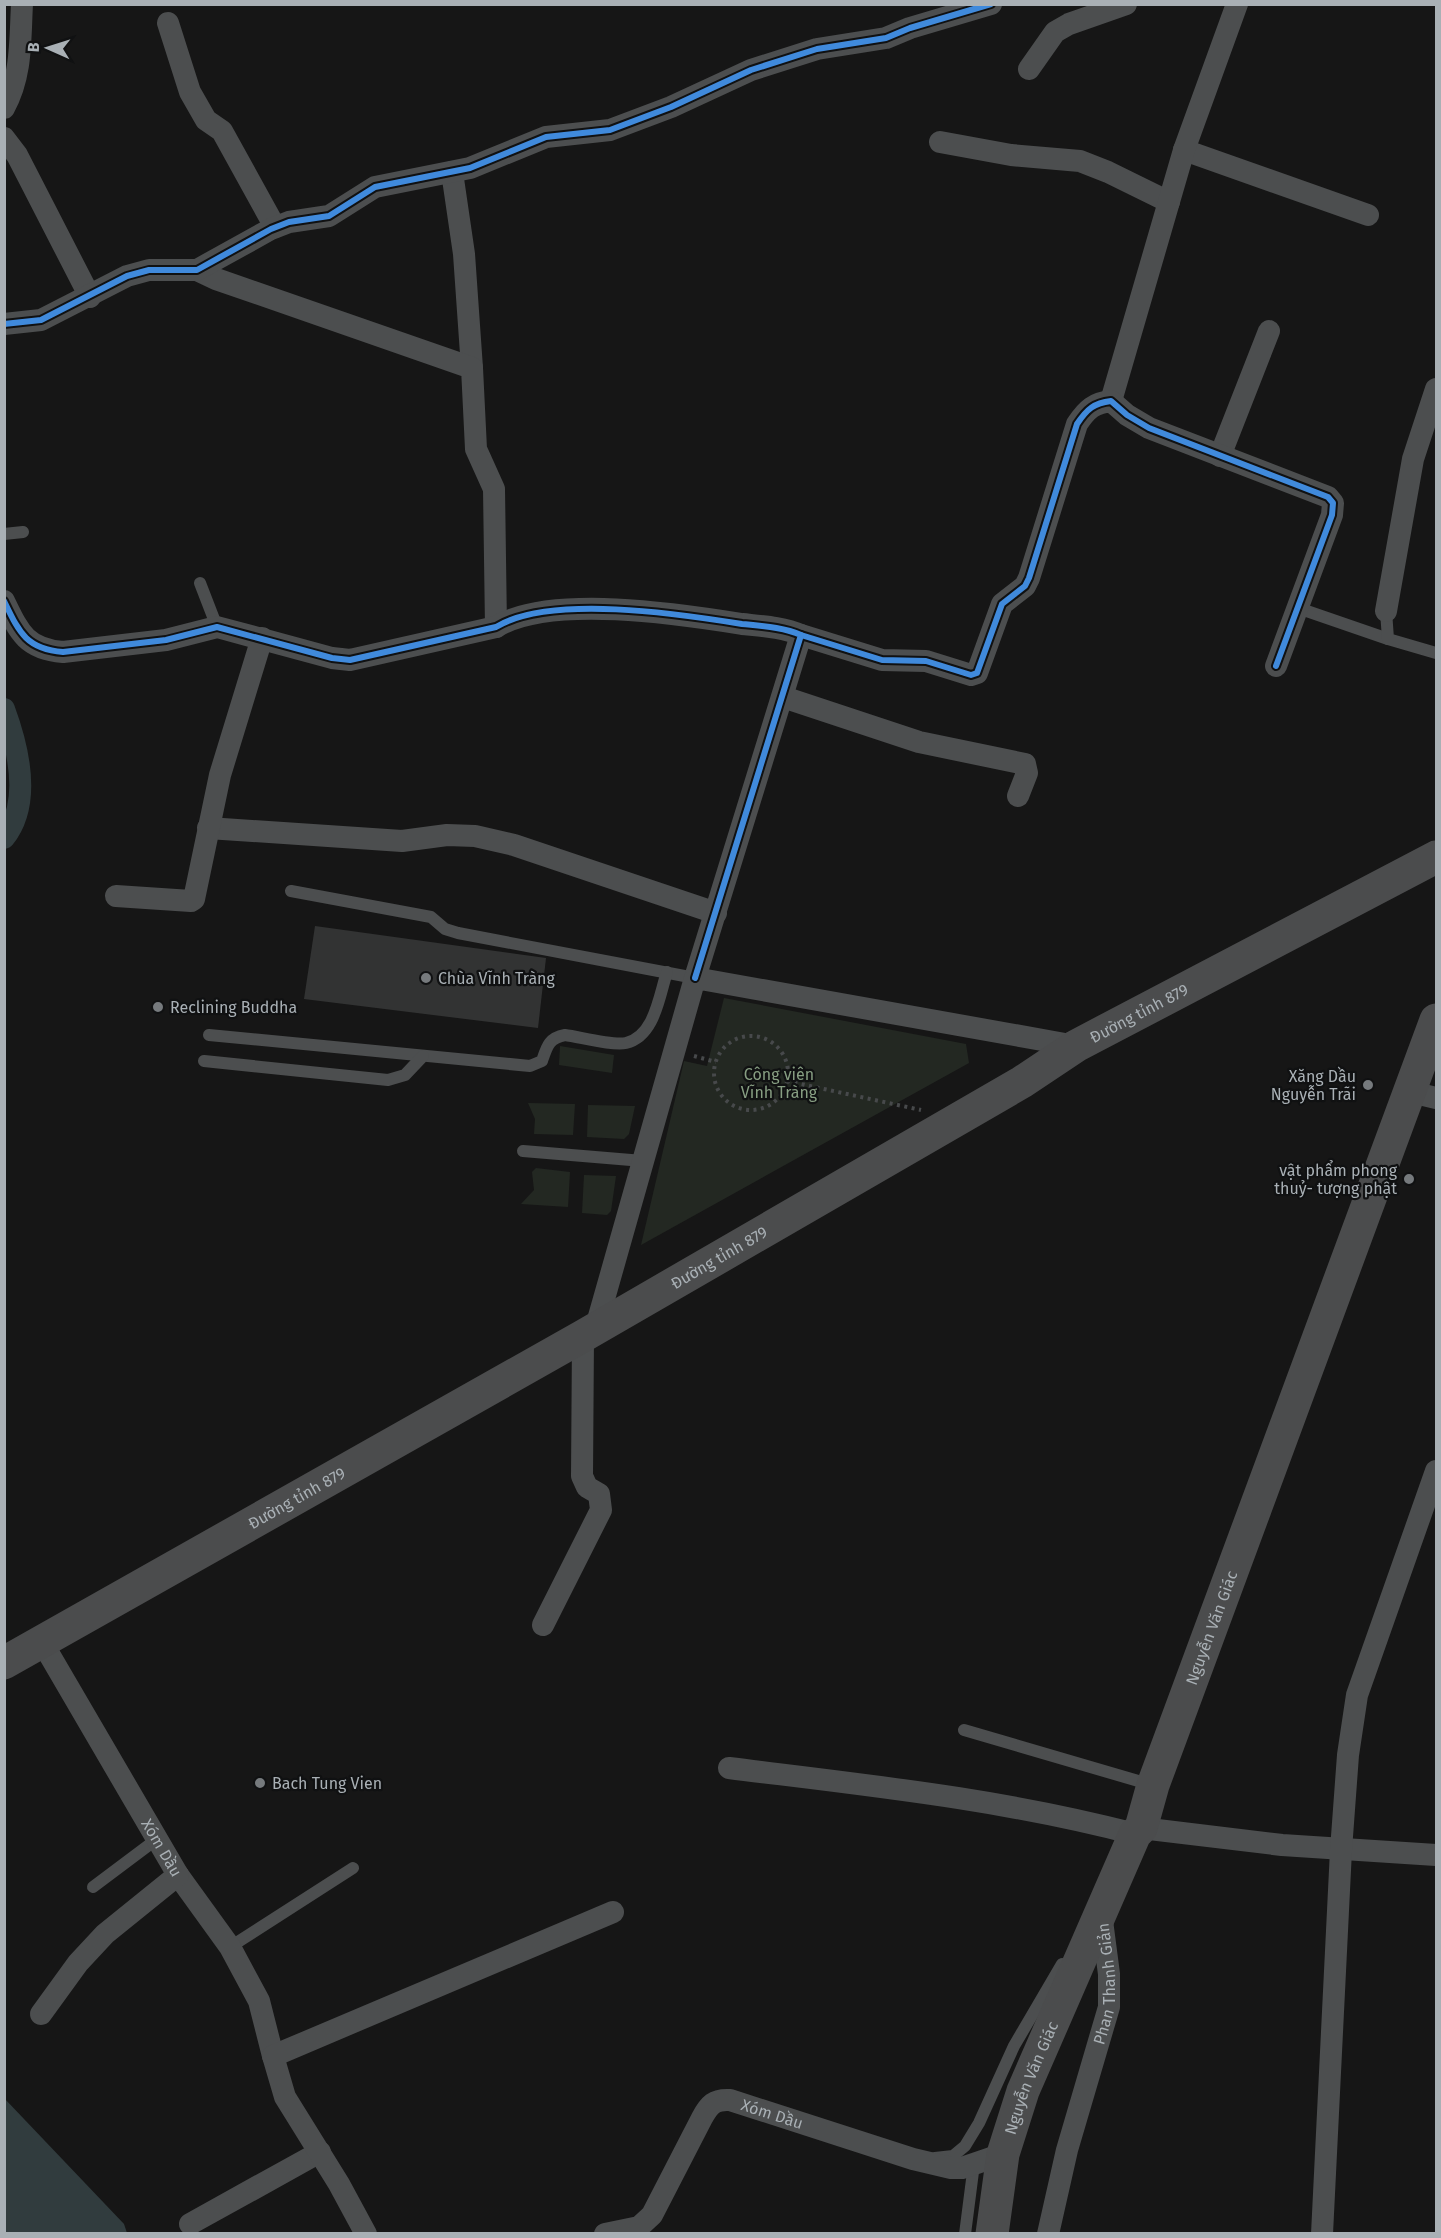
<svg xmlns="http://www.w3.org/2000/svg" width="1441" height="2238" viewBox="0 0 1441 2238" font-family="'Fira Sans',sans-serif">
<rect width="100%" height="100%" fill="#161616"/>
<g fill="#232822">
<polygon points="724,998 966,1044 969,1063 641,1245 684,1061 707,1066"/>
<polygon points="560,1046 614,1055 612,1073 559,1065"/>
<polygon points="528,1103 575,1104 573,1135 534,1134 535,1119"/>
<polygon points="588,1105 635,1106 629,1134 624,1139 587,1137"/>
<polygon points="536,1168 570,1172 568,1207 521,1204 534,1190 532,1172"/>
<polygon points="584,1175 616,1176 611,1211 607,1215 582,1213"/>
</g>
<polygon fill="#313c3e" points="4,2098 124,2224 127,2233 5,2233"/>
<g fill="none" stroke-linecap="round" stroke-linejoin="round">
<path stroke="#313c3e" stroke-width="22" d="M4 709C18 747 32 803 4 838"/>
</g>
<polygon fill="#323333" points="315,926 546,958 538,1028 304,999"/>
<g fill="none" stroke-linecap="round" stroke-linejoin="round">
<g stroke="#47494b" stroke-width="4" stroke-dasharray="3 4.5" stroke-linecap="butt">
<circle cx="751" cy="1073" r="37"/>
<polyline points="694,1056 716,1062"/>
<polyline points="787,1081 921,1110"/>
</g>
<g stroke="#4c4e4f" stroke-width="12">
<polyline points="4,534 23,532"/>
<polyline points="200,583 217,627"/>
<polyline points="1298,608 1388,639"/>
<polyline points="1386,611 1388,639 1436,653"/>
<polyline points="291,891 431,917 445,929 458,933 695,978"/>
<path d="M209 1035 530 1066 542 1061C547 1046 549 1038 565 1035 580 1037 613 1046 626 1043 655 1036 659 996 667 972"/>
<polyline points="204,1061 388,1080 405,1075 423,1056"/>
<polyline points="523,1151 643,1161"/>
<polyline points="964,1730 1152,1785"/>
<polyline points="93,1887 157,1839"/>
<polyline points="230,1947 353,1868"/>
<polyline points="935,2158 953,2156 965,2146 979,2123 1014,2046 1062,1964"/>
<polyline points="965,2234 974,2164"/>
</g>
<g stroke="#4c4e4f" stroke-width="22">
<polyline points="168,23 190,92 206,120 222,131 275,227"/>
<polyline points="1029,69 1055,32 1069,24 1126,4"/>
<path d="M4 108C22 76 20 40 22 4"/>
<polyline points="4,138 17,155 90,297"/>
<polyline points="940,142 1011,155 1080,161 1108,172 1169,202"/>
<polyline points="1184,150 1368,215"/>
<polyline points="452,172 464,254 472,368"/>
<polyline points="197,270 216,279 472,368 476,449 494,489 496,627"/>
<polyline points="4,324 41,320 127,276 149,270 197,270 271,229 289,222 329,216 375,187 470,168 546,137 610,130 671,107 751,70 817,49 886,38 910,28 991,4"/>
<polyline points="1111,401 1184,150 1237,4"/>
<polyline points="1220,456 1269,331"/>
<path d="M4 601C19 632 26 649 63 652L166 640 217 627 332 658 350 660 496 627C550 594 680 614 742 624 761 626 783 627 801 635L695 978"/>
<polyline points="1386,611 1413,459 1436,389"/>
<path d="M801 635 882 660 926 661 971 675 977 673 1002 604 1025 586 1029 578 1077 424C1087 409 1094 403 1111 401L1127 415 1149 428 1328 497 1333 503 1332 515 1276 666"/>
<polyline points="783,697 919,742 1025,764 1027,773 1018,796"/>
<polyline points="208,828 402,841 447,835 475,836 514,845 716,913"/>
<polyline points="116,896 191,901 194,899 220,775 262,638"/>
<polyline points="1411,1092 1436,1098"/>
<polyline points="596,1327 695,978 1076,1046"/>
<polyline points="543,1625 601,1510 599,1494 587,1487 582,1476 583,1336"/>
<path id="s1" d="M42 1642 178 1875 230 1947 259 2001 273 2056"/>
<path d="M729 1768C865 1785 1002 1799 1135 1834"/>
<polyline points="1141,1828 1282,1845 1436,1855"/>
<polyline points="41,2014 78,1963 105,1934 178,1875"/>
<polyline points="190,2224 320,2152"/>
<polyline points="366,2234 339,2184 285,2097 273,2056 613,1912"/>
<path id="s2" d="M605 2234 639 2227 652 2215 702 2118C709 2105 714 2099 730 2100L913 2159 951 2168H962L1003 2154"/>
<path id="s3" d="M1048 2234 1067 2150 1109 2007V1974L1101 1913"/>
<polyline points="1322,2234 1341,1850 1348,1755 1357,1695 1436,1471"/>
</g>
<g stroke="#4b4c4d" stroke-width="33">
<path id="s4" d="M4 1663 583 1336 1022 1082 1076 1046 1436 857"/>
<path id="s5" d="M992 2234 1003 2154 1023 2091 1135 1834 1141 1828 1153 1785 1436 1020"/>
</g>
<g stroke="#101112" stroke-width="10">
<g id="cycleway">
<polyline points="4,324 41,320 127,276 149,270 197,270 271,229 289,222 329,216 375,187 470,168 546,137 610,130 671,107 751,70 817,49 886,38 910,28 991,4"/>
<path d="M4 601C19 632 26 649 63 652L166 640 217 627 332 658 350 660 496 627C550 594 680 614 742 624 761 626 783 627 801 635L695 978"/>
<path d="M801 635 882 660 926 661 971 675 977 673 1002 604 1025 586 1029 578 1077 424C1087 409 1094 403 1111 401L1127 415 1149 428 1328 497 1333 503 1332 515 1276 666"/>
</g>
</g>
<use href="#cycleway" stroke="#408adc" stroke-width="6"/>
</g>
<g fill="#767a7d" stroke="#101112" stroke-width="2">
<circle cx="426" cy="978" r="6"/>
<circle cx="158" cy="1007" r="6"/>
<circle cx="1368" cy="1085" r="6"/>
<circle cx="1409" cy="1179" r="6"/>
<circle cx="260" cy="1783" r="6"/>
</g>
<g text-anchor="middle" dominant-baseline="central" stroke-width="4.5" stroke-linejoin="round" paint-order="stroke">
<g font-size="16" fill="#a9b0b5" stroke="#101112" text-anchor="start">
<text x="438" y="978">Chùa Vĩnh Tràng</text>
<text x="170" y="1007">Reclining Buddha</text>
<text x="1356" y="1076" text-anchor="end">Xăng Dầu<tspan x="1356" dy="18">Nguyễn Trãi</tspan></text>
<text x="1397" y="1170" text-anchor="end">vật phẩm phong<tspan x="1397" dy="18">thuỷ- tượng phật</tspan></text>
<text x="272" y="1783">Bach Tung Vien</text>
</g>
<g font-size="16" fill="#a9b0b5" stroke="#101112">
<text stroke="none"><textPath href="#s4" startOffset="1308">Đường tỉnh 879</textPath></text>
<text stroke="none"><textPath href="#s4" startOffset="822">Đường tỉnh 879</textPath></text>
<text stroke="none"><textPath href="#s4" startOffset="336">Đường tỉnh 879</textPath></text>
<text stroke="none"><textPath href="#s5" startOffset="648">Nguyễn Văn Giác</textPath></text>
<text stroke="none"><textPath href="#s1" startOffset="238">Xóm Dầu</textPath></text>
<text stroke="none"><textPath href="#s3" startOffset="258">Phan Thanh Giản</textPath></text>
<text stroke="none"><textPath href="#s5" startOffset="162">Nguyễn Văn Giác</textPath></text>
<text stroke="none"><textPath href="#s2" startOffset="242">Xóm Dầu</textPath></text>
</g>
<g font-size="16" fill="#879e82" stroke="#101112">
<text x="779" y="1074">Công viên<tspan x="779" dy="18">Vĩnh Tràng</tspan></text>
</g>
</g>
<rect width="1441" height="2238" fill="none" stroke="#a9b0b5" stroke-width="12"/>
<g transform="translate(48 48) rotate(273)" stroke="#101112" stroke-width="4.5" paint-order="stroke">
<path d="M0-4.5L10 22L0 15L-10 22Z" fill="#a9b0b5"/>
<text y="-9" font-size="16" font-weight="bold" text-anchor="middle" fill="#a9b0b5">B</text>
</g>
</svg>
